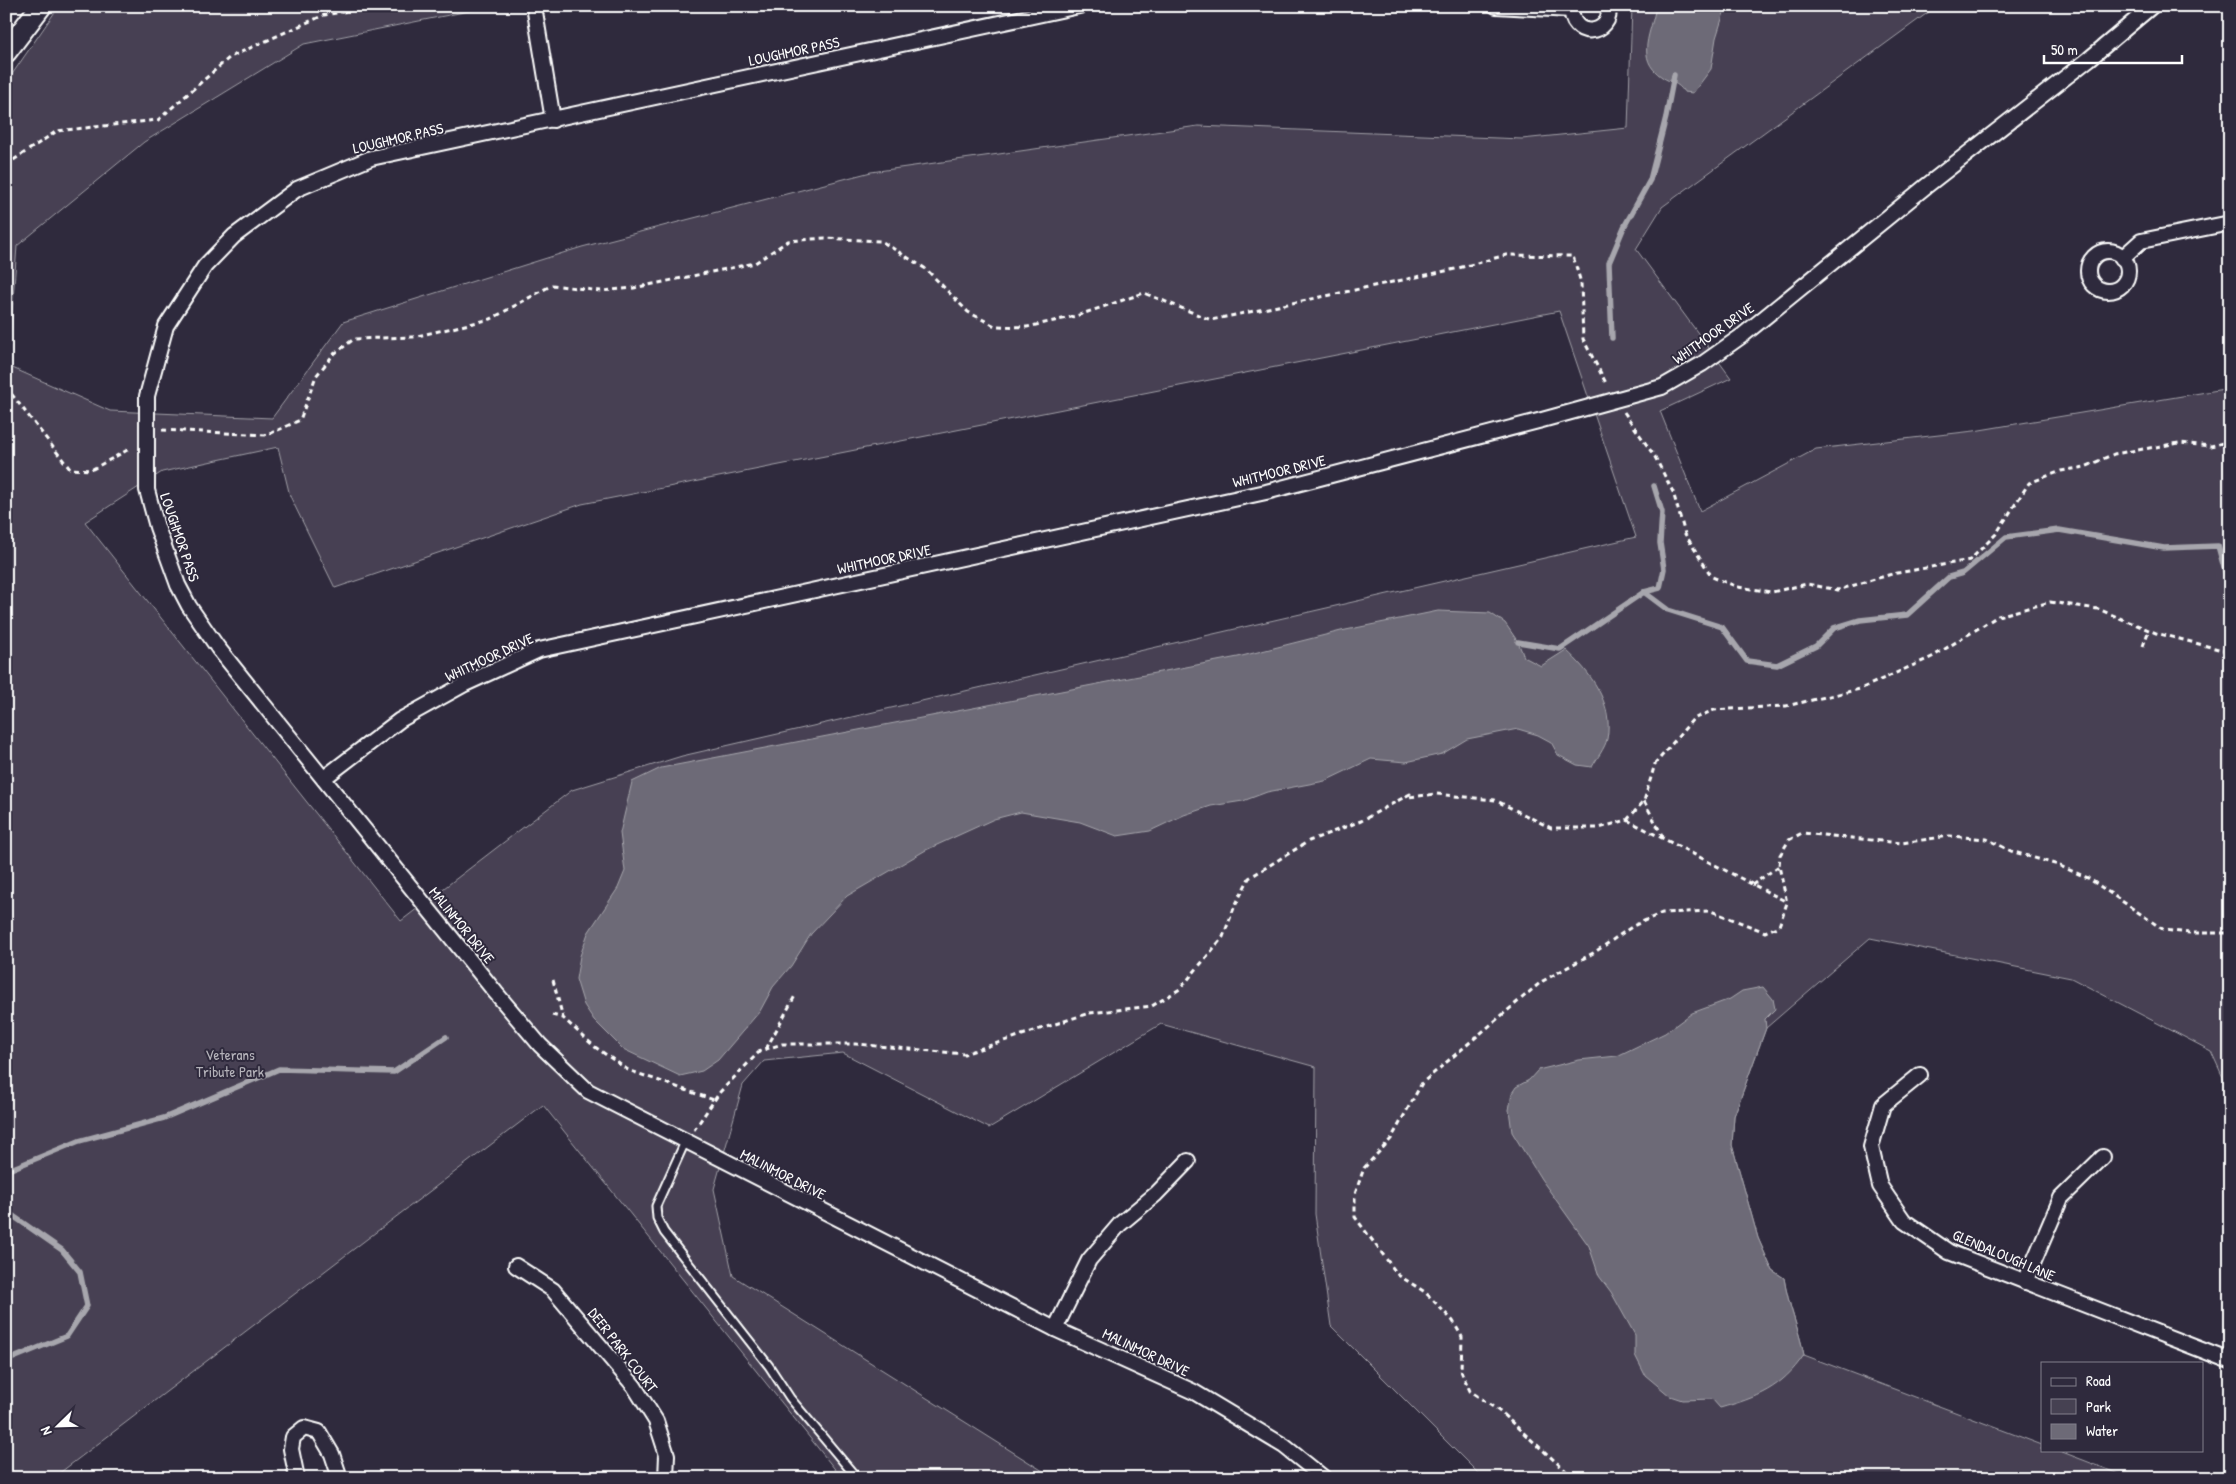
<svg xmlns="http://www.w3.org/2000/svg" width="2236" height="1484" viewBox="0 0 2236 1484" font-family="'Patrick Hand',sans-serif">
<rect width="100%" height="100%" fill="#2f2a3d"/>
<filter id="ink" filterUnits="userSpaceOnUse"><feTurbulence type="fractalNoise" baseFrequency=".02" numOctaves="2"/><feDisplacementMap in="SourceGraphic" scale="10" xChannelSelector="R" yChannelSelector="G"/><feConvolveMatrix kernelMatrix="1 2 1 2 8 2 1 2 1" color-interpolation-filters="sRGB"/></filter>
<g filter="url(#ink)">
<path fill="#464152" stroke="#a2a0a8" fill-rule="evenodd" d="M59 6H494L304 44 144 142 17 246 8 366 110 411 272 418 343 322 582 247 871 172 1198 126 1522 139 1628 128 1632 6H1937L1662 207 1636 249 1731 378 1660 411 1700 511 1816 449 1974 431 2230 388V1093L2211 1051 2071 978 1870 938 1766 1028 1734 1116 1732 1145 1758 1238 1772 1270 1784 1278C1788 1305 1799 1329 1804 1355L2042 1445V1450H2057L2130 1478H1483L1331 1326 1315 1214 1316 1067 1161 1024 989 1128 843 1053 764 1061 743 1085 714 1189 733 1276 1054 1478H842L543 1105 53 1478H6V83ZM1559 311 1636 537 682 756 572 790 401 921 85 522 162 472 278 447 290 496 335 588 582 504Z"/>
<g fill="#6d6a77" stroke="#a7a6ad">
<path d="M1656 6H1726L1716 38 1711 69 1693 93 1684 92C1678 82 1671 83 1662 77 1634 58 1652 32 1656 6Z"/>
<path d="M1438 611 1490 613 1505 623 1518 642 1524 657 1541 666 1566 650C1590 672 1614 703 1607 739 1605 748 1597 758 1592 767L1577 765 1558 755 1551 742 1538 735 1518 729 1467 739 1442 754 1406 762 1371 759 1325 781 1267 792 1243 801 1211 806 1184 815 1150 831 1117 836 1080 822 1021 812 994 819 926 850 847 896 811 934 791 966 773 987 760 1011 718 1060 702 1071 680 1076 623 1049 594 1020 584 1005 576 979 580 956 588 933 618 888 625 871 620 833 632 782 661 768 1238 657 1341 631Z"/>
<path d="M1763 987 1773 999 1775 1009 1765 1019 1766 1028 1734 1116 1732 1145 1758 1238 1772 1270 1784 1278C1788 1305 1799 1329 1804 1355 1782 1388 1756 1398 1720 1408L1712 1399 1682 1400 1670 1396 1645 1375 1635 1355V1335L1611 1292 1599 1276 1589 1246 1541 1179 1512 1132 1509 1110 1512 1093 1516 1087 1529 1080 1538 1070 1579 1060 1617 1056 1665 1033 1692 1013 1730 999 1742 991Z"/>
</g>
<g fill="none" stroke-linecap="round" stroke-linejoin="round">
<g stroke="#a7a6ad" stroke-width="5.5">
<polyline points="1612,338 1609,263 1624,227 1650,180 1666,117 1674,75"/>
<polyline points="1644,592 1668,610 1722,627 1747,661 1777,665 1816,646 1834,628 1860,620 1907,615 1949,577 1963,573 2006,537 2059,530 2164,548 2218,546 2230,589"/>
<polyline points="1518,642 1560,649 1644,592 1660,588 1664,569 1660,543 1662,512 1654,486"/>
<polyline points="6,1171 79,1141 164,1118 279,1069 394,1072 446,1037"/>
<polyline points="6,1211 62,1250 80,1272 87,1306 67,1336 6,1361"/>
</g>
<g stroke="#fff" stroke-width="11">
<polyline id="service" points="685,1142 656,1206 657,1218 664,1232 769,1366 790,1398 857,1478"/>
</g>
<g stroke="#fff" stroke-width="18">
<g id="minor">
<polyline points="534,6 553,120"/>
<polyline points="1079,6 371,158 297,189 234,236 205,266 166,326 147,396 147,490 157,527 178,585 189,606 218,648 496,993 540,1045 588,1091 1055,1329 1194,1392 1284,1446 1324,1478"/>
<polyline points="1496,6 1572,10"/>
<path d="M1572 6C1568 41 1615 36 1608 6"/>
<circle cx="2108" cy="271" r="20"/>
<polyline points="2122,258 2141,241 2230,223"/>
<polyline points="324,778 400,720 465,684 539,650 1266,492 1542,420 1662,387 1702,364 1743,335 1925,187 2089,59 2152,6"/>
<polyline points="1920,1075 1883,1105 1871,1147 1880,1186 1904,1221 1949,1252 2230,1361"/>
<polyline points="516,1266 553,1290 634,1386 656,1421 667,1455 666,1478"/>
<polyline points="2025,1282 2061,1198 2103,1157"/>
<polyline points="1055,1329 1089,1260 1120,1224 1156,1194 1188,1161"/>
<polyline points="297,1478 291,1449 293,1437 304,1428 319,1432 332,1454 340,1478"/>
</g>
</g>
<g stroke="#fff" stroke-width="24">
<polyline id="secondary" points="6,52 41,6"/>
</g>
<g stroke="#fff" stroke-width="3" stroke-dasharray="5 4" stroke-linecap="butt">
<polyline points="6,165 57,131 158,120 230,57 324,15 378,6"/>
<polyline points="6,387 70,469 91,470 131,448"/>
<polyline points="1624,412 1655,457 1673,492 1685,534 1712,577 1738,587 1772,592 1807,584 1838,590 1892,574 1970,560 1996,534 2029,483 2061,471 2085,467 2114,454 2179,443 2211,446 2230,441"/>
<polyline points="162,430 267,435 300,420 316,376 334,354 354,339 413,337 491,319 552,285 601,291 634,288 755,263 788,241 825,238 881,241 926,269 968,312 995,326 1027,327 1076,316 1144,293 1211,320 1455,269 1506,255 1573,256 1581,283 1583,339 1607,385"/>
<polyline points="2143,646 2149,630"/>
<polyline points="1644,801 1664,839"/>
<polyline points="1627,820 1787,902"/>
<polyline points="1752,885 1779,866"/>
<polyline points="553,980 563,1018"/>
<polyline points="552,1015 563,1018 595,1047 628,1070 714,1100"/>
<polyline points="766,1049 796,994"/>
<polyline points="694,1130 720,1092 760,1051 782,1044 856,1044 964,1054 1089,1013 1152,1006 1180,989 1223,937 1234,908 1249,878 1309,841 1361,821 1410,794 1409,797 1436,794 1495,800 1551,828 1599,828 1627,820 1644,801 1655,764 1693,719 1714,710 1786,706 1860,689 1932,657 1998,616 2050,602 2098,609 2156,633 2230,652"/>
<polyline points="1574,1478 1499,1411 1470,1391 1461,1371 1462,1337 1453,1321 1425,1292 1398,1275 1355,1217 1355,1194 1364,1168 1391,1139 1422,1083 1541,982 1595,952 1633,926 1662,913 1711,911 1765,932 1779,926 1787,903 1779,866 1780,855 1789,840 1802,833 1901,843 1950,836 1987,839 2011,851 2058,865 2088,878 2164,930 2190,933 2230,933"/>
</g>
<use href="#service" stroke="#2f2a3d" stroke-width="7"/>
<use href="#minor" stroke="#2f2a3d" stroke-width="14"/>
<use href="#secondary" stroke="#2f2a3d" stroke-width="20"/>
</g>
</g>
<g text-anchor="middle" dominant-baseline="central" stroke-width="4" stroke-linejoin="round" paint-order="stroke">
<g font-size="15" fill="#fff" stroke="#2f2a3d">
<text transform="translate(794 51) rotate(-12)">LOUGHMOR PASS</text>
<text transform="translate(398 138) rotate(-13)">LOUGHMOR PASS</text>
<text transform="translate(1713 333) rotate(-35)">WHITMOOR DRIVE</text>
<text transform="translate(1279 471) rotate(-14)">WHITMOOR DRIVE</text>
<text transform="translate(180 537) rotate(71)">LOUGHMOR PASS</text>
<text transform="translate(884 559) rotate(-12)">WHITMOOR DRIVE</text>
<text transform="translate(489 657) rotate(-25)">WHITMOOR DRIVE</text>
<text transform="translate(462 925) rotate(51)">MALINMOR DRIVE</text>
<text transform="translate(783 1174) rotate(27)">MALINMOR DRIVE</text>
<text transform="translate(2004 1255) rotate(23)">GLENDALOUGH LANE</text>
<text transform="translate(623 1350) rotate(52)">DEER PARK COURT</text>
<text transform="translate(1146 1352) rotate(25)">MALINMOR DRIVE</text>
</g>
<g font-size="15" fill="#b5b3ba" stroke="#2f2a3d">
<text x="230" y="1054">Veterans<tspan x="230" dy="17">Tribute Park</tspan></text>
</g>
</g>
<rect width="2236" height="1484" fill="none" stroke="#2f2a3d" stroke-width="25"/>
<rect x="12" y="12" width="2211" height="1459" fill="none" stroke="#fff" stroke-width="2" filter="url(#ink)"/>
<rect x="2041" y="1362" width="162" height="90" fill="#2f2a3d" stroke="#827f8b"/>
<rect x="2051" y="1378" width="25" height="8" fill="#2f2a3d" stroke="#827f8b"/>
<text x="2086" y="1386" font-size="15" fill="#ffffff">Road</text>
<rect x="2051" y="1399" width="25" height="15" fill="#464152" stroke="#827f8b"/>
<text x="2086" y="1412" font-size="15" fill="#ffffff">Park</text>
<rect x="2051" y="1424" width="25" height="15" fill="#6d6a77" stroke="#827f8b"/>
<text x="2086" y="1436" font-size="15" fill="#ffffff">Water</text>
<g transform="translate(58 1426) rotate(247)" stroke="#2f2a3d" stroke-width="4" paint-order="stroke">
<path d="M0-4L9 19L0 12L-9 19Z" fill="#ffffff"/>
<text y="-8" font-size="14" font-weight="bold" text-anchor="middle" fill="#ffffff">N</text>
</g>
<path d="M2044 55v8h138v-8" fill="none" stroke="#ffffff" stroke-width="2.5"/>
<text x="2051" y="55" font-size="15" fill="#ffffff" stroke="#2f2a3d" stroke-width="4" paint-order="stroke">50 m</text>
</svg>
